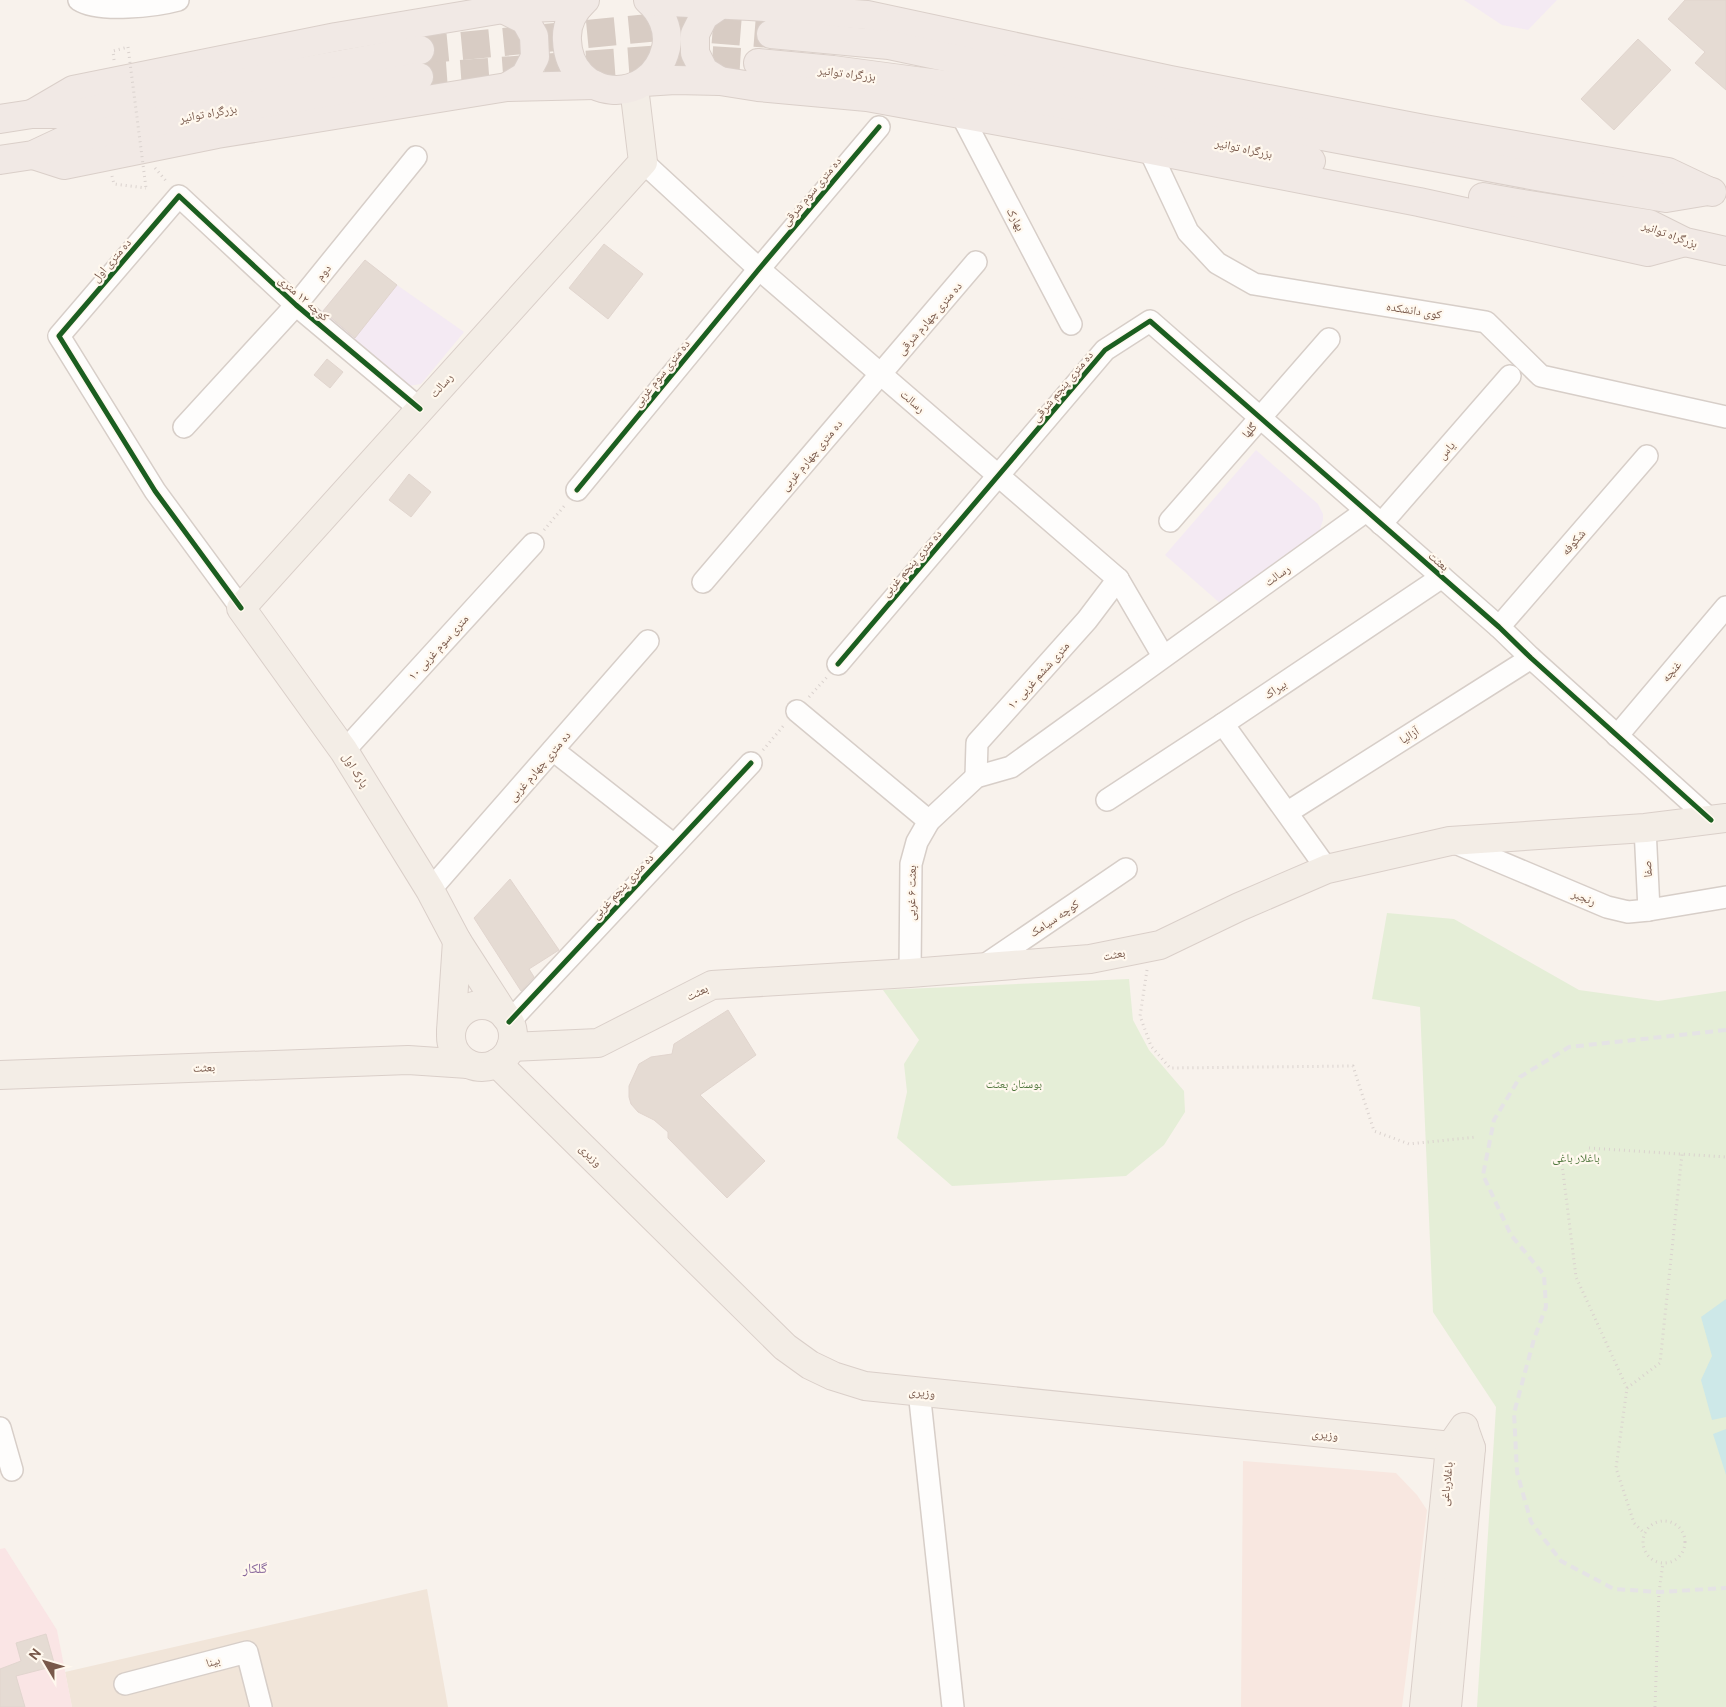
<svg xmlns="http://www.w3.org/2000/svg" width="1726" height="1707" viewBox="0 0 1726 1707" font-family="Ubuntu,'Noto Naskh Arabic',sans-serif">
<rect width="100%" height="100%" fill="#f8f2ec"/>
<polygon fill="#f1e5d9" points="427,1589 448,1707 72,1707 65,1672"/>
<polygon fill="#f8e7e0" points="1243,1461 1396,1473 1417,1495 1427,1510 1402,1707 1241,1707"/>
<g fill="#f4eaf3">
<polygon points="1464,0 1557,0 1528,30 1502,25"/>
<polygon points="365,260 397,285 464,332 421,384 408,386 319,315"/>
<polygon points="1256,450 1318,504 1323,514 1323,520 1318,535 1221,604 1165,555"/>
</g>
<polygon fill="#fae5e5" points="5,1548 57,1630 72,1707 0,1707 0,1549"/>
<g fill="#e5eed7">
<polygon points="1387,913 1454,919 1579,990 1658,1001 1726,991 1726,1707 1477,1707 1496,1407 1433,1312 1420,1007 1372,999"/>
<polygon points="1129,979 1133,1020 1149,1050 1184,1091 1185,1112 1164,1145 1126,1176 952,1186 897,1138 907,1092 904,1064 919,1040 883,990"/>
</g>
<g fill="#cde8e8">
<polygon points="1726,1299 1726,1417 1712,1420 1701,1380 1712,1356 1701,1317"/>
<polygon points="1726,1429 1726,1475 1713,1434"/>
</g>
<g fill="#e5dbd3" stroke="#e1d5ce">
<polygon points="1685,0 1726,0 1726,90 1695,63 1705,52 1668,19"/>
<polygon points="1638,39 1671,70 1614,130 1581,99"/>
<polygon points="604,244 643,274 608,319 569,288"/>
<polygon points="365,260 397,285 355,338 323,311"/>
<polygon points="327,359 343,372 330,388 314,375"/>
<polygon points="409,474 431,492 411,517 389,500"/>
<polygon points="510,879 559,950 529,969 534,977 521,991 474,918"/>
<polygon points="728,1010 756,1055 700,1095 765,1161 727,1198 668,1138 668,1132 654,1120 638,1112 631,1104 629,1097 629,1086 639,1064 651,1057 672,1054 674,1044"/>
<polygon points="46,1634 55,1666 16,1676 25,1707 0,1707 0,1669 21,1661 16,1643"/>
</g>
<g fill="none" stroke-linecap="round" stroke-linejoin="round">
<g stroke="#d8ccc4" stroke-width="28" stroke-dasharray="28 14" stroke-linecap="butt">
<polyline points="420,50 670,26 771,34"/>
<polyline points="419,77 677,58 758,63"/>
</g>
<g stroke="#d7cec8" stroke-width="24">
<g id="minor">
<path d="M79 0C99 13 156 6 178 0"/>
<polyline points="961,114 1071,324"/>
<polyline points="1149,149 1188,232 1217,263 1254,284 1486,322 1541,376 1726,417"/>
<polyline points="643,162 759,269 1118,579 1163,656"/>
<polyline points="184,427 296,305 416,157"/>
<polyline points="577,490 759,269 879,127"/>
<polyline points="1170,521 1329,339"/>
<polyline points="1381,524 1510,376"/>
<polyline points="703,582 976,262"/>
<polyline points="241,608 155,491 59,336 179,196 296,305 420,409"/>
<polyline points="1499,627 1647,456"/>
<polyline points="838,664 1105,350 1150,321 1499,627 1531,658 1711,820"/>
<polyline points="797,711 929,821"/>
<polyline points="1223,724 1327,869"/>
<polyline points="1617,736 1726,607"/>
<polyline points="553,750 674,845"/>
<polyline points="344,751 533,544"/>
<polyline points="976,777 977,743 1087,620 1118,579"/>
<polyline points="1107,800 1223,724 1442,577"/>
<polyline points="1288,812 1531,658"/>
<polyline points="1645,828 1649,910"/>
<polyline points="1453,842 1607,907 1628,912 1649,910 1726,897"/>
<polyline points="430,890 648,641"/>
<polyline points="982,967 1126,869"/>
<polyline points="910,973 911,864 917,842 929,821 976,777 1011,767 1366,511"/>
<polyline points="509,1022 751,763"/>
<polyline points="919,1391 953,1707"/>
<polyline points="0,1428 12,1470"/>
<polyline points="125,1684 247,1652 261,1707"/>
</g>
</g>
<g stroke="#dacfc9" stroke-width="30">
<g id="major">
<circle cx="482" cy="1036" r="31"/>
<polyline points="506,1017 457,941 430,890 344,751 241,608 643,162 634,87"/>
<polyline points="451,1031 457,941"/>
<polyline points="511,1047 598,1043 712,985 910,973 1090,959 1160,945 1239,907 1327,869 1450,841 1645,828 1726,818"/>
<polyline points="497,1063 785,1347 810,1365 833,1376 865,1386 1471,1448"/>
<polyline points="0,1075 408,1060 468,1064"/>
<polyline points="1424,1707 1450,1447 1464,1427"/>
<polyline points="1447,1707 1471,1448 1465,1431"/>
</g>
</g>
<g stroke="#dacfc9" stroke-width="30">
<g id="highway">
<path d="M585 0C574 10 566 24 567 40 569 101 651 109 666 48 670 30 661 11 648 0"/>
<polyline points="650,1 750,6 867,15 1170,80 1424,129 1668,172 1708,191"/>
<polyline points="720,5 704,16 695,34 695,53 704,71 720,81"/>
<polyline points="503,9 525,20 534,36 535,57 525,76 507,87"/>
<polyline points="771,34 889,45 1306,133 1536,176 1666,198 1708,191 1712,192"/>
<polyline points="758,63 833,70 953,86 1311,161"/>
<polyline points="644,82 675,80 720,81 758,87 867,97 1064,133 1419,202 1648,252 1685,242"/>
<polyline points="32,114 73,90 336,37 503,9 579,6"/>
<polyline points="0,119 32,114 72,114 420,50"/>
<polyline points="33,155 64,165 217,134 507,87 595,85"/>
<polyline points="0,160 33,155 65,140 153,122 419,77"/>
<polyline points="1483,197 1517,203 1649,224 1685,242 1726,251"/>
</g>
</g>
<g stroke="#dad2ce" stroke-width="3" stroke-dasharray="1 4" stroke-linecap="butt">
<polyline points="114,60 113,51 128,47"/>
<polyline points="155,168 167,182"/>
<polyline points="112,176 114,184 146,188"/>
<polyline points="544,530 566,504"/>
<polyline points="809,697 827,677"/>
<polyline points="763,750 785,724"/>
<polyline points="1147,970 1140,1016 1151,1046 1170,1068 1353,1066 1374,1131 1409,1144 1476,1137"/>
<polyline points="1589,1148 1726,1157"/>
<polyline points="1562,1164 1576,1277 1627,1388 1616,1468 1634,1523 1645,1534"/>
<polyline points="1627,1388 1660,1363 1682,1154"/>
<circle cx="1664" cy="1542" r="21"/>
<polyline points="1655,1707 1659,1592 1663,1563"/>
</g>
<use href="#minor" stroke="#fefdfc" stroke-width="21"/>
<use href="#major" stroke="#f3ede6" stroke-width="28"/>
<use href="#highway" stroke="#f1e9e5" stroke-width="28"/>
<polyline stroke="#e5e3e5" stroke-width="4" stroke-dasharray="8 5" stroke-linecap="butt" points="1726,1030 1569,1047 1520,1077 1494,1120 1483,1175 1511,1235 1544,1275 1546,1307 1534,1339 1514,1413 1517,1472 1531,1522 1561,1561 1614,1589 1659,1592 1726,1588"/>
<polyline stroke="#dad2ce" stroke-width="3" stroke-dasharray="1 4" stroke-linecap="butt" points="128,47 146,188"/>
<g stroke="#fff8ee" stroke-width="8">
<g id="cycleway">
<polyline points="577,490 759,269 879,127"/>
<polyline points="241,608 155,491 59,336 179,196 296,305 420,409"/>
<polyline points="838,664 1105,350 1150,321 1499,627 1531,658 1711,820"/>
<polyline points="509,1022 751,763"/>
</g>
</g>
<use href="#cycleway" stroke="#1b5e20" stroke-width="5"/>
</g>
<g text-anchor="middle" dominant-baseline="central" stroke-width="4.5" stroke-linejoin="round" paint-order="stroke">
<g font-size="12" fill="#78584a" stroke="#fff8ee">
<text transform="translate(847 73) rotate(7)">بزرگراه توانیر</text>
<text transform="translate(208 113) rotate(-10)">بزرگراه توانیر</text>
<text transform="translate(1244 148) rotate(12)">بزرگراه توانیر</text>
<text transform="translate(811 191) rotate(-50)">ده متری سوم شرقی</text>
<text transform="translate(1016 219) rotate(62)">بهارک</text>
<text transform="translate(1670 234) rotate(20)">بزرگراه توانیر</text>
<text transform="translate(111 260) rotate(-49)">ده متری اول</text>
<text transform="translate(323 272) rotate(-51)">دوم</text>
<text transform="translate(304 298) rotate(41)">کوچه ۱۲ متری</text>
<text transform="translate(1414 310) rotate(9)">کوی دانشکده</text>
<text transform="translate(929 318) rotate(-49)">ده متری چهارم شرقی</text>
<text transform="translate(661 373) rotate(-51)">ده متری سوم غربی</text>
<text transform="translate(441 385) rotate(-48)">رسالت</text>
<text transform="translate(1062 386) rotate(-50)">ده متری پنجم شرقی</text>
<text transform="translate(913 401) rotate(41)">رسالت</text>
<text transform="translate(1249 430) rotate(-49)">گلها</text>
<text transform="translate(1446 450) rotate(-49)">یاس</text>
<text transform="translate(811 455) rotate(-50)">ده متری چهارم غربی</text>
<text transform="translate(1573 542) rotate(-49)">شکوفه</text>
<text transform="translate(1439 561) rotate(41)">بعثت</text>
<text transform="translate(911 563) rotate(-49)">ده متری پنجم غربی</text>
<text transform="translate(1277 575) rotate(-36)">رسالت</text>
<text transform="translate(438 647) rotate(-48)">۱۰ متری سوم غربی</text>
<text transform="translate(1671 671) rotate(-50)">غنچه</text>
<text transform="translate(1038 675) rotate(-48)">۱۰ متری ششم غربی</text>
<text transform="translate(1275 689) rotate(-34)">بیراک</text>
<text transform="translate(1409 735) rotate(-32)">آزالیا</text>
<text transform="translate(539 766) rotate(-49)">ده متری چهارم غربی</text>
<text transform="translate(356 770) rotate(58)">پارک اول</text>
<text transform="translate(1647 869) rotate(-93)">صفا</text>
<text transform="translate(622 886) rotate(-47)">ده متری پنجم غربی</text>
<text transform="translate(911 893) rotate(-89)">بعثت ۶ غربی</text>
<text transform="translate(1584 897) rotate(23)">رنجبر</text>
<text transform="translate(1054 918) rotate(-34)">کوچه سیامک</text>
<text transform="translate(1114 954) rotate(-11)">بعثت</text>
<text transform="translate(697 992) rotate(-27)">بعثت</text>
<text transform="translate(204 1067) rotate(-2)">بعثت</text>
<text transform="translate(591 1155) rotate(45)">وزیری</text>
<text transform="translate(922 1392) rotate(6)">وزیری</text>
<text transform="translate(1325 1434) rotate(6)">وزیری</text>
<text transform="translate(1446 1484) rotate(-84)">باغلارباغی</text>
<text transform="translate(213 1661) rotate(-15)">بینا</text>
</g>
<g font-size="12" fill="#52783f" stroke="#fff8ee">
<text x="1014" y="1083">بوستان بعثت</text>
<text x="1576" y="1157">باغلار باغی</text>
</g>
<g font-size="14" fill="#87669b" stroke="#fff8ee">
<text x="255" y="1568">گلکار</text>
</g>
</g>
<g transform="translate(45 1662) rotate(308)" stroke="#fff8ee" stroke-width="4" paint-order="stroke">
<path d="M0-4L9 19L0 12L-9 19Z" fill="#78584a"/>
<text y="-8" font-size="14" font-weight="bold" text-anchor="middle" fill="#78584a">N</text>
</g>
</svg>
